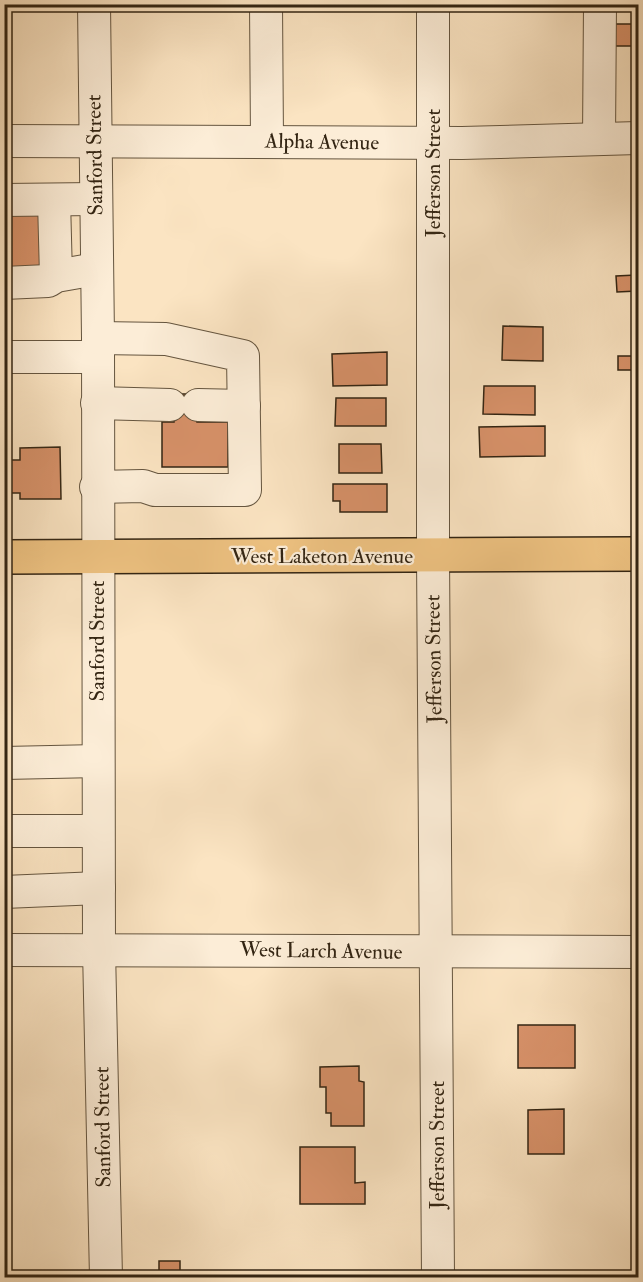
<svg xmlns="http://www.w3.org/2000/svg" width="643" height="1282" viewBox="0 0 643 1282" font-family="'IM FELL Double Pica',serif">
<rect width="100%" height="100%" fill="#fbe4c2"/>
<filter id="stains"><feTurbulence type="fractalNoise" baseFrequency=".00333" numOctaves="4"/><feColorMatrix values="0 0 0 0 .2 0 0 0 0 .09 0 0 0 0 .02 0 0 0 .5 -.17"/></filter>
<radialGradient id="worn" r=".72"><stop offset=".6" stop-color="#630" stop-opacity="0"/><stop offset="1" stop-color="#630" stop-opacity=".3"/></radialGradient>
<g fill="#d79169" stroke="#332513" stroke-width="1.5">
<rect x="615" y="24" width="21" height="22"/>
<polygon points="41,209 41,271 4,272 4,210"/>
<polygon points="636,275 637,291 617,292 616,276"/>
<polygon points="503,326 543,327 543,361 502,360"/>
<polygon points="387,352 387,385 333,386 332,354"/>
<rect x="618" y="356" width="20" height="14"/>
<polygon points="484,386 535,386 535,415 483,414"/>
<polygon points="174,394 197,394 197,422 228,422 228,467 162,467 162,422 174,422"/>
<polygon points="336,398 386,398 386,426 335,426"/>
<polygon points="545,426 545,456 480,457 479,427"/>
<polygon points="339,444 381,444 382,473 339,473"/>
<polygon points="60,447 61,499 20,499 20,493 4,493 4,460 20,460 20,448"/>
<polygon points="333,484 387,484 387,512 340,512 340,501 333,501"/>
<rect x="518" y="1025" width="57" height="43"/>
<polygon points="359,1066 359,1081 364,1082 364,1126 331,1126 331,1113 326,1113 326,1087 320,1087 320,1067"/>
<polygon points="564,1109 564,1154 528,1154 528,1110"/>
<polygon points="300,1147 355,1147 355,1183 365,1182 365,1204 300,1204"/>
<polygon points="159,1261 180,1261 180,1271 186,1271 186,1278 154,1278 154,1271 159,1271"/>
</g>
<g fill="none" stroke-linecap="round" stroke-linejoin="round">
<g stroke="#65553f" stroke-width="34">
<g id="minor">
<polyline points="94,4 98,338 99,949 106,1278"/>
<polyline points="266,4 267,141"/>
<polyline points="433,4 433,555 438,1278"/>
<polyline points="599,139 600,4"/>
<polyline points="4,141 462,143 638,138"/>
<polyline points="4,200 95,199"/>
<polyline points="54,200 56,276"/>
<polyline points="4,283 48,281 56,276 96,269"/>
<polyline points="4,357 98,357"/>
<polyline points="97,403 170,405"/>
<polyline points="198,405 244,406"/>
<polyline points="96,487 143,486 155,490 245,490 243,356 166,339 98,338"/>
<polyline points="4,763 98,761"/>
<polyline points="4,831 98,831"/>
<polyline points="4,892 99,888"/>
<polyline points="4,950 638,952"/>
</g>
</g>
<g stroke="#332513" stroke-width="36">
<polyline id="major" points="4,557 638,554"/>
</g>
<use href="#minor" stroke="#fcedd7" stroke-width="32"/>
<use href="#major" stroke="#eec281" stroke-width="33"/>
</g>
<g text-anchor="middle" dominant-baseline="central" stroke-width="4.5" stroke-linejoin="round" paint-order="stroke">
<g font-size="21" fill="#332513" stroke="#fcedd7">
<text transform="translate(322 142) rotate(1)">Alpha Avenue</text>
<text transform="translate(95 155) rotate(-91)">Sanford Street</text>
<text transform="translate(433 173) rotate(-90)">Jefferson Street</text>
<text x="322" y="556">West Laketon Avenue</text>
<text transform="translate(97 641) rotate(-90)">Sanford Street</text>
<text transform="translate(434 659) rotate(-91)">Jefferson Street</text>
<text transform="translate(321 951) rotate(1)">West Larch Avenue</text>
<text transform="translate(103 1127) rotate(-91)">Sanford Street</text>
<text transform="translate(437 1145) rotate(-90)">Jefferson Street</text>
</g>
</g>
<rect width="643" height="1282" fill="none" stroke="#fbe4c2" stroke-width="24"/>
<rect x="6" y="6" width="631" height="1270" fill="none" stroke="#332513" stroke-width="3"/>
<rect x="12" y="12" width="619" height="1258" fill="none" stroke="#332513" stroke-width="1.5"/>
<rect width="100%" height="100%" filter="url(#stains)"/>
<rect width="100%" height="100%" fill="url(#worn)"/>
</svg>
